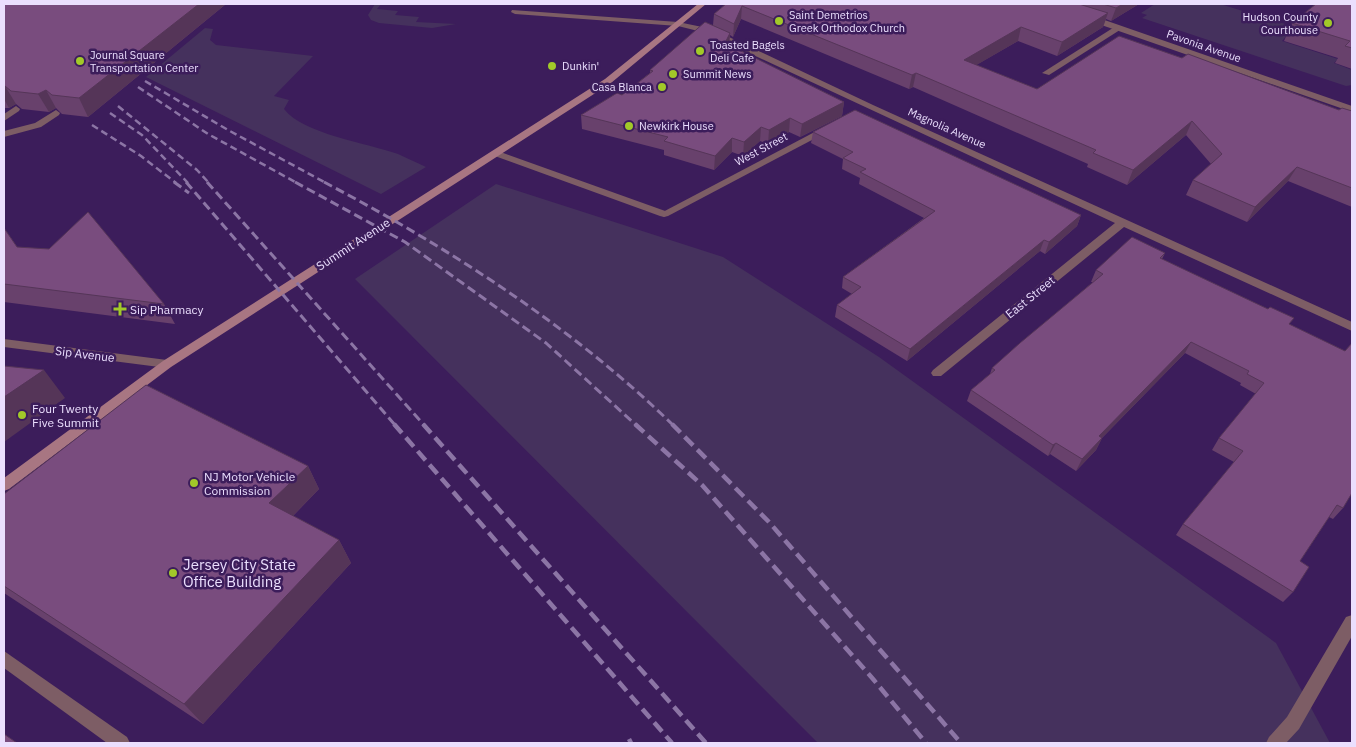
<svg xmlns="http://www.w3.org/2000/svg" width="1356" height="747" viewBox="0 0 1356 747" font-family="'IBM Plex Sans',sans-serif">
<rect width="100%" height="100%" fill="#3c1d5b"/>
<g fill="#45315d">
<polygon points="375,4 381,4 377,9 398,11 395,15 419,17 416,22 456,24 432,28 379,23 371,20 368,15"/>
<polygon points="1155,4 1220,4 1295,27 1282,41 1338,59 1334,63 1352,70 1352,85 1346,86 1142,18 1147,15 1141,13"/>
<path d="M205 28 213 29 210 40 216 45 313 56 274 96 289 100 284 109C303 134 367 143 398 154 407 158 417 163 426 167L381 194 146 77Z"/>
<polygon points="496,184 723,257 879,357 1276,643 1330,743 818,743 355,279"/>
</g>
<g fill="none" stroke-linecap="round" stroke-linejoin="round">
<g fill="#7d5d65" fill-rule="evenodd">
<polygon points="1116,26 1123,28 1049,75 1042,73"/>
<polygon points="16,106 20,109 19,111 4,121 4,114"/>
<polygon points="56,110 60,113 59,115 41,127 4,137 4,131 35,123"/>
<polygon points="495,150 668,212 669,214 664,217 660,216 492,155 490,153"/>
<polygon points="4,651 127,737 130,743 107,743 4,668"/>
</g>
<g fill="#7d5d65" fill-rule="evenodd">
<polygon points="512,10 678,22 712,29 873,105 1352,322 1352,331 1124,227 941,376 933,376 931,373 933,370 1115,223 706,33 678,26 515,14 511,12"/>
<polygon points="826,126 831,129 829,131 668,216 664,217 659,214"/>
</g>
<g fill="#7d5d65" fill-rule="evenodd">
<polygon points="1087,16 1093,16 1352,106 1352,112 1087,20"/>
<polygon points="4,339 167,360 173,364 167,368 4,347"/>
<polygon points="1352,615 1352,636 1299,729 1286,743 1266,743 1269,737 1287,717 1346,617"/>
</g>
<polygon fill="#a87682" fill-rule="evenodd" points="698,4 706,4 611,83 171,367 9,489 4,491 4,478 163,361 605,79"/>
<g stroke="#8c75a5" stroke-width="2.5" stroke-dasharray="7 4" stroke-linecap="butt">
<polyline points="145,81 228,130 326,183"/>
<polyline points="138,87 208,134 297,183"/>
<polyline points="118,106 197,170 209,183"/>
<polyline points="110,113 142,135 188,183"/>
<polyline points="92,125 141,156 176,183"/>
</g>
<g stroke="#8c75a5" stroke-width="3" stroke-dasharray="9 4.5" stroke-linecap="butt">
<polyline points="174,182 189,193"/>
<polyline points="186,182 395,425"/>
<polyline points="207,182 424,425"/>
<polyline points="295,182 405,242 546,343 636,425"/>
<path d="M324 182C449 248 571 326 673 425"/>
</g>
<g stroke="#8c75a5" stroke-width="4.5" stroke-dasharray="12 6" stroke-linecap="butt">
<polyline points="394,424 672,743"/>
<polyline points="423,424 706,743"/>
<polyline points="635,424 702,485 873,679 926,743"/>
<polyline points="672,424 769,522 961,743"/>
<polyline points="629,739 631,743"/>
</g>
</g>
<g fill="#68416c">
<polygon points="4,4 226,4 88,117 62,114 56,108 49,112 22,109 16,104 9,108 4,108"/>
<polygon points="726,4 1139,4 1111,21 1106,19 1103,27 1057,56 1018,41 976,65 1037,89 1182,58 1339,110 1352,111 1352,207 1288,181 1247,222 1186,195 1193,180 1211,164 1186,135 1127,185 1087,167 1088,164 913,87 909,89 741,19 733,37 730,35 729,45 844,102 842,116 800,137 789,132 768,144 760,141 743,156 732,152 714,170 664,155 664,150 582,129 581,115 622,95 650,73 650,70 713,25 714,14"/>
<polygon points="1352,4 1352,69 1335,63 1338,58 1284,41 1292,23"/>
<polygon points="813,132 1081,215 1077,226 1045,254 1040,251 907,361 835,317 837,305 852,294 842,288 843,277 924,218 859,184 860,178 842,169 843,159 811,143"/>
<polygon points="4,228 17,247 164,304 175,324 4,302"/>
<polygon points="1165,253 1162,259 1290,324 1343,508 1333,519 1329,517 1300,561 1293,592 1283,602 1176,535 1183,524 1234,462 1212,450 1219,438 1256,394 1240,385 1241,383 1185,353 1102,438 1096,450 1076,471 1050,454 1048,456 967,401 971,390 990,374 992,368 1093,282 1091,282 1096,270"/>
<polygon points="308,466 319,489 293,516 339,540 351,563 203,724 4,593 4,494"/>
</g>
<g fill="#553558">
<polygon points="199,4 226,4 88,117 79,98"/>
<polygon points="1123,4 1139,4 1111,21 1116,8"/>
<polygon points="742,6 741,19 733,37 734,24"/>
<polygon points="1108,13 1103,27 1057,56 1062,42"/>
<polygon points="1021,27 1018,41 961,74 964,60"/>
<polygon points="730,33 729,46 725,43"/>
<polygon points="916,73 913,87 909,89 912,75"/>
<polygon points="5,86 16,104 9,108 4,99 4,87"/>
<polygon points="46,90 56,108 49,112 38,94"/>
<polygon points="844,102 842,116 800,137 802,124"/>
<polygon points="790,118 789,132 768,144 769,130"/>
<polygon points="1192,121 1186,135 1127,185 1133,170"/>
<polygon points="761,127 760,141 743,156 744,142"/>
<polygon points="732,138 732,152 714,170 715,156"/>
<polygon points="1297,167 1288,181 1247,222 1255,207"/>
<polygon points="1081,215 1077,226 1045,254 1049,242"/>
<polygon points="1044,240 1040,251 907,361 910,349"/>
<polygon points="1191,342 1185,353 1093,447 1099,436"/>
<polygon points="44,370 65,398 4,442 4,397"/>
<polygon points="1102,438 1096,450 1076,471 1082,459"/>
<polygon points="1056,443 1050,454 1048,456 1053,445"/>
<polygon points="308,466 319,489 282,527 269,503"/>
<polygon points="339,540 351,563 203,724 184,704"/>
</g>
<g fill="#794c7e" stroke="#553558">
<polygon points="4,4 199,4 79,98 52,95 46,90 38,94 11,91 5,86 4,87"/>
<polygon points="726,4 1079,4 1108,13 1062,42 1021,27 964,60 1037,89 1119,36 1182,58 1188,54 1339,110 1342,108 1352,111 1352,188 1297,167 1255,207 1193,180 1222,154 1192,121 1133,170 1093,153 1096,150 916,73 912,75 742,6 734,24 714,14"/>
<polygon points="1103,4 1123,4 1116,8"/>
<polygon points="1316,4 1352,4 1352,48 1345,46 1350,41 1292,23"/>
<polygon points="705,22 730,33 725,43 844,102 802,124 790,118 769,130 761,127 744,142 732,138 715,156 664,141 668,137 581,115 617,93 622,95 653,71 650,70"/>
<polygon points="855,110 1081,215 1049,242 1044,240 910,349 837,305 861,287 843,277 935,211 860,172 866,169 843,158 853,152 813,132"/>
<polygon points="88,212 164,304 4,284 4,228 17,247 49,249"/>
<polygon points="1132,237 1165,253 1160,258 1268,309 1270,307 1294,318 1289,324 1345,351 1352,343 1352,493 1343,508 1337,505 1300,561 1309,567 1293,592 1183,524 1243,451 1219,438 1264,383 1247,374 1249,371 1191,342 1099,436 1102,438 1082,459 1056,443 1053,445 971,390 995,370 992,368 1020,343 1103,274 1096,270"/>
<polygon points="4,366 44,370 4,397"/>
<polygon points="146,385 308,466 269,503 339,540 184,704 4,586 4,494"/>
<polygon points="4,734 17,743 4,743"/>
</g>
<g fill="#a2c929" stroke="#3c1d5b" stroke-width="2">
<circle cx="779" cy="21" r="5"/>
<circle cx="1328" cy="23" r="5"/>
<circle cx="700" cy="51" r="5"/>
<circle cx="80" cy="61" r="5"/>
<circle cx="552" cy="66" r="5"/>
<circle cx="673" cy="74" r="5"/>
<circle cx="662" cy="87" r="5"/>
<circle cx="629" cy="126" r="5"/>
<path d="M117.5 301.5h5v5h5v5h-5v5h-5v-5h-5v-5h5z"/>
<circle cx="22" cy="415" r="5"/>
<circle cx="194" cy="483" r="5"/>
<circle cx="173" cy="573" r="5"/>
</g>
<g text-anchor="middle" dominant-baseline="central" stroke-width="5" stroke-linejoin="round" paint-order="stroke">
<g font-size="11" fill="#ebdffe" stroke="#3c1d5b" text-anchor="start">
<text x="789" y="15">Saint Demetrios<tspan x="789" dy="13">Greek Orthodox Church</tspan></text>
<text x="1318" y="17" text-anchor="end">Hudson County<tspan x="1318" dy="13">Courthouse</tspan></text>
<text x="710" y="45">Toasted Bagels<tspan x="710" dy="13">Deli Cafe</tspan></text>
<text x="90" y="55">Journal Square<tspan x="90" dy="13">Transportation Center</tspan></text>
<text x="562" y="66">Dunkin'</text>
<text x="683" y="74">Summit News</text>
<text x="652" y="87" text-anchor="end">Casa Blanca</text>
<text x="639" y="126">Newkirk House</text>
</g>
<g font-size="11" fill="#ebdffe" stroke="#3c1d5b">
<text transform="translate(1204 46) rotate(19)">Pavonia Avenue</text>
<text transform="translate(947 128) rotate(24)">Magnolia Avenue</text>
<text transform="translate(761 149) rotate(-28)">West Street</text>
</g>
<g font-size="12" fill="#ebdffe" stroke="#3c1d5b">
<text transform="translate(353 244) rotate(-33)">Summit Avenue</text>
<text transform="translate(1030 297) rotate(-39)">East Street</text>
<text transform="translate(85 354) rotate(7)">Sip Avenue</text>
</g>
<g font-size="12" fill="#ebdffe" stroke="#3c1d5b" text-anchor="start">
<text x="130" y="309">Sip Pharmacy</text>
<text x="32" y="408">Four Twenty<tspan x="32" dy="14">Five Summit</tspan></text>
<text x="204" y="476">NJ Motor Vehicle<tspan x="204" dy="14">Commission</tspan></text>
</g>
<g font-size="15" fill="#ebdffe" stroke="#3c1d5b" text-anchor="start">
<text x="183" y="564">Jersey City State<tspan x="183" dy="17">Office Building</tspan></text>
</g>
</g>
<rect width="1356" height="747" fill="none" stroke="#ebdffe" stroke-width="10"/>
</svg>
